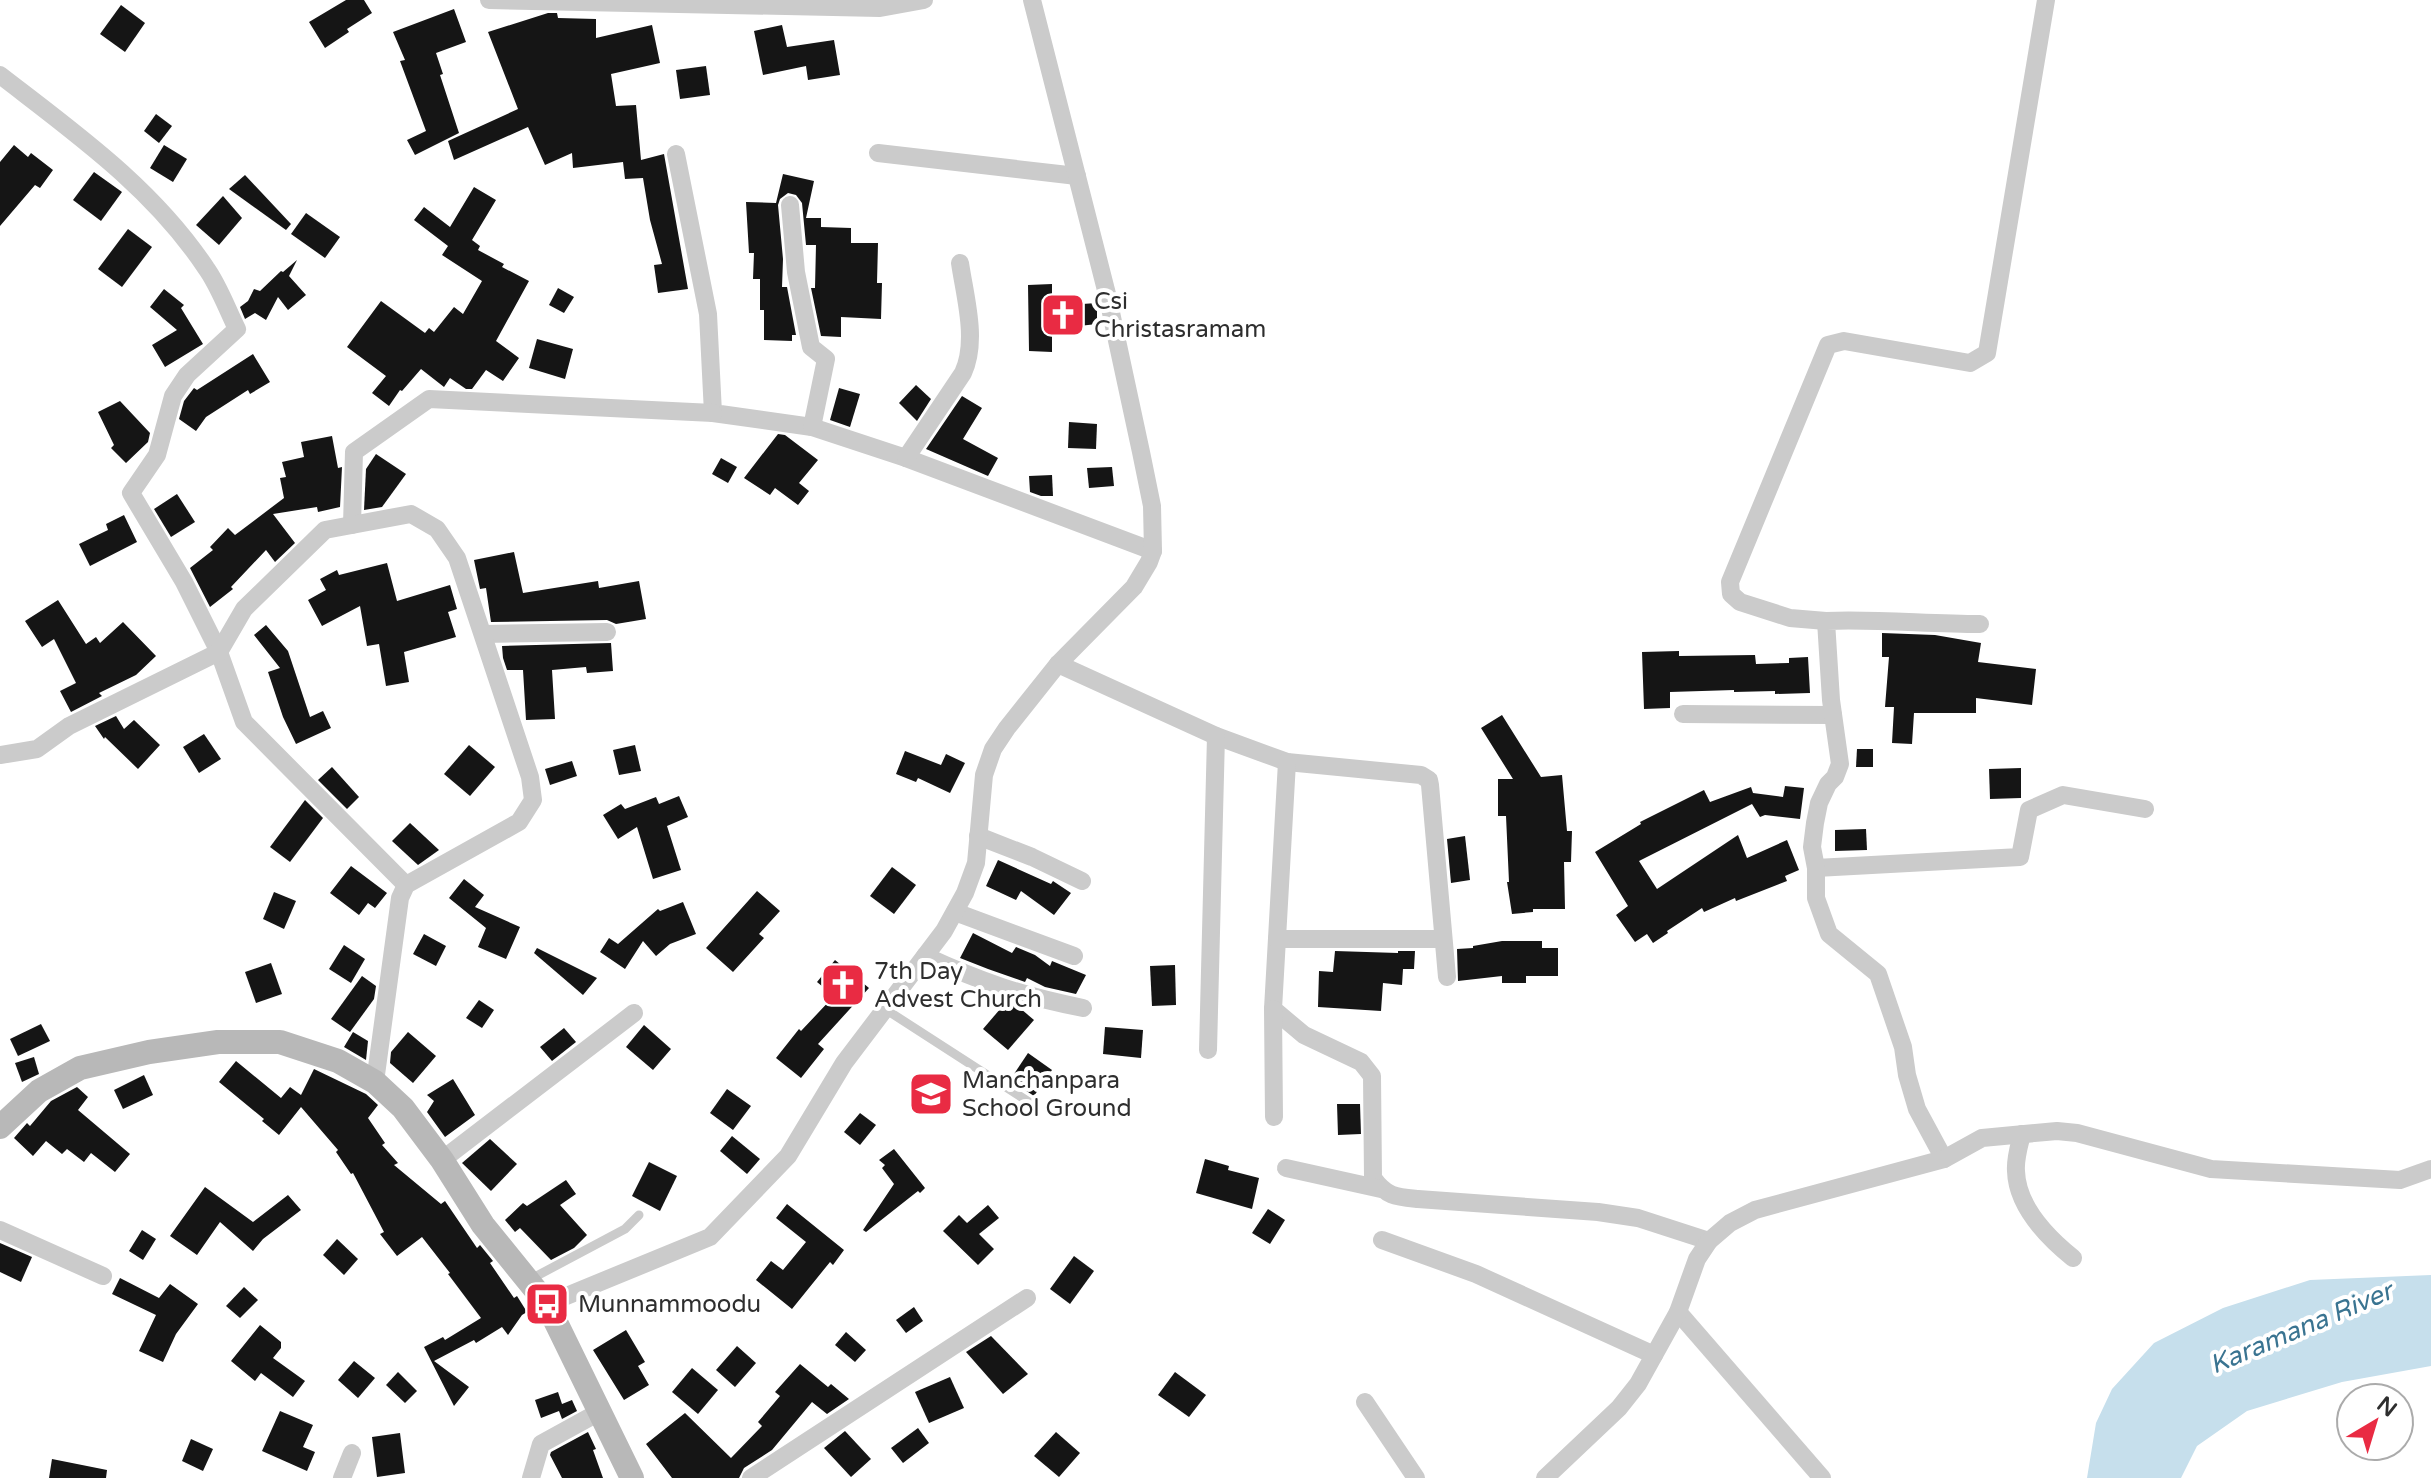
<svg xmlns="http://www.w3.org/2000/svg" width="2431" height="1478" viewBox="0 0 2431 1478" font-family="'Varela Round',sans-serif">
<rect width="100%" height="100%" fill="#fff"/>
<polygon fill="#c6dfec" points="2431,1275 2431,1366 2342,1382 2247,1411 2197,1446 2181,1478 2087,1478 2096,1423 2112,1389 2154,1343 2223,1308 2310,1280"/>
<g fill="#151515">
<polygon points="346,0 364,0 372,13 347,29 349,32 325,48 309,22"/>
<polygon points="121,5 145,23 125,52 100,34"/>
<polygon points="454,9 466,42 436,53 443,74 440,75 459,133 415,155 407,140 426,131 400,61 405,60 393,32"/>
<polygon points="548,13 557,13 558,18 596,19 596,38 652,25 660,63 611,74 616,106 636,105 641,160 664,154 688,289 658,293 654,265 662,264 650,220 643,178 625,179 623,162 573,168 572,153 545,165 528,127 454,160 448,141 518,109 488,32"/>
<polygon points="782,25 787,47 834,40 840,75 808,80 806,66 763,75 754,31"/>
<polygon points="706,66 710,95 680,99 676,70"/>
<polygon points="156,114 172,126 159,143 144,131"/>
<polygon points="14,145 28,157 31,153 53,170 40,188 35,185 0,226 0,162"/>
<polygon points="164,145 187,159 173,182 150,168"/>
<polygon points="94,172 122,192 101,221 73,200"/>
<polygon points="783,174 814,181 806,218 821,218 821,227 851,228 851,243 878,243 877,283 882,283 881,319 841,317 841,337 821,336 811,288 815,288 816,245 806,245 802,203 796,195 788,193 780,199 778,205 783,259 782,287 787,287 796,335 792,335 792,341 764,340 764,310 760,310 760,279 753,279 754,253 749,253 746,202 776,203"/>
<polygon points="245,175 291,224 286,230 229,189"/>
<polygon points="474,187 496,200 472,240 480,246 478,250 504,264 502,267 529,281 496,341 519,358 503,381 486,370 472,389 466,389 450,378 444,387 421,369 402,391 400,390 389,406 372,393 386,376 347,347 381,301 425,333 429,328 434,332 454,307 463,314 482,281 442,255 448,246 414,220 424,207 450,227"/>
<polygon points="223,196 242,218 219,245 196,225"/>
<polygon points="306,213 340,237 325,258 291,234"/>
<polygon points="128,229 152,247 122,287 98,269"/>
<polygon points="297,260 289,276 306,295 288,310 278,297 266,320 255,313 245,319 240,307 248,301 254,289 260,291 281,271 283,272"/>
<polygon points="1052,284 1052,306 1097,303 1097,324 1052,329 1052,352 1029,351 1028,285"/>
<polygon points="558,288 574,297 564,313 549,305"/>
<polygon points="164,289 184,305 181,308 203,344 165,367 152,345 177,330 150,307"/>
<polygon points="537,339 573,349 565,379 529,368"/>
<polygon points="253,354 270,382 250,394 248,390 206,417 196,431 179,419 184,401 194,388 197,390"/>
<polygon points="916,385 931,399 917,421 899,403"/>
<polygon points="839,388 860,394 850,427 830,420"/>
<polygon points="962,396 982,408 963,439 998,458 988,476 926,449"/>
<polygon points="120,401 150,433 148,442 126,463 111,448 114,445 98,412"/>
<polygon points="1069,422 1097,424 1096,449 1068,448"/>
<polygon points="778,434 785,435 818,460 799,483 809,491 798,505 775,488 770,495 744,478"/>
<polygon points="332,436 338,468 342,467 340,507 318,512 317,507 273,514 295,543 275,562 266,550 231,587 233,589 210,607 190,568 213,550 210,547 228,528 235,535 284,498 280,478 286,477 282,462 304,457 301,442"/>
<polygon points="376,454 406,474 382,507 364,510 366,469"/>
<polygon points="721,458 737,467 728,483 712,474"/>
<polygon points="1112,467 1114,486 1089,488 1087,468"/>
<polygon points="1052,475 1053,496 1041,496 1030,492 1029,476"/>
<polygon points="177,494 195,522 171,537 154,509"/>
<polygon points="124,515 137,542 90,566 79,544 108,530 106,524"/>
<polygon points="514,552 523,593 598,581 599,588 639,581 646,619 616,624 607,620 491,622 486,588 480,589 474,560"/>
<polygon points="387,563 397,601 450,585 457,609 448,612 456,637 404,652 409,682 386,686 379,644 367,646 360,606 322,626 308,600 326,590 320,579 337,570 339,575"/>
<polygon points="58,600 86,644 96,637 100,643 123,622 156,656 136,675 99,693 102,696 71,712 60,691 76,683 54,639 42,647 25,621"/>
<polygon points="266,625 288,651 310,717 323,711 331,728 296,744 283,717 268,672 280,668 254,635"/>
<polygon points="1882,633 1935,635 1981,643 1978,662 2036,669 2032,705 1976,698 1976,713 1914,713 1912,744 1892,743 1894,707 1885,707 1889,657 1882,657"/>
<polygon points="611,643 613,671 587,673 586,667 552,670 555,719 526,720 523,670 507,670 503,658 502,646"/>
<polygon points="1679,651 1679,656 1755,655 1756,664 1789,663 1789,658 1808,657 1810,693 1775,694 1775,691 1734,692 1734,690 1670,692 1670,708 1644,709 1642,652"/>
<polygon points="1502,715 1541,777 1562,775 1567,831 1572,831 1571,862 1564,862 1565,909 1533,909 1533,912 1512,914 1507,882 1509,882 1506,816 1498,816 1498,779 1513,779 1481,728"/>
<polygon points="116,716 124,729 134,720 160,745 138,769 105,737 104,739 95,726"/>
<polygon points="204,734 221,759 199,773 183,747"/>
<polygon points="469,745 495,767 470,796 444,774"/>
<polygon points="635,745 641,771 619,775 613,750"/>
<polygon points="1857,749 1873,749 1873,767 1856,767"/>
<polygon points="905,751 941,765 946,754 965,763 950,793 918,778 916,782 896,774"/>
<polygon points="572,761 577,776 550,785 545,769"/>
<polygon points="332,767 359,797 347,809 318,780"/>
<polygon points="2021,768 2021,798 1990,799 1989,769"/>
<polygon points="1785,786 1804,788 1800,819 1765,815 1760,817 1752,804 1639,861 1657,889 1738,835 1747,858 1787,840 1799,870 1785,876 1787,881 1736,901 1735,898 1704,912 1702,908 1667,931 1668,933 1653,943 1647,934 1635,942 1616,915 1628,906 1595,852 1641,824 1640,822 1704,790 1710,802 1751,787 1753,793 1783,797"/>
<polygon points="679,796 688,817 667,826 681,870 653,879 637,827 618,839 603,815 621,804 625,809 656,797 659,804"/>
<polygon points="305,800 323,818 290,862 270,847"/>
<polygon points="410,823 439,850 418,865 392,841"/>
<polygon points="1866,829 1867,850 1835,851 1835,830"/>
<polygon points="1465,836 1470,880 1451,883 1447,839"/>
<polygon points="998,860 1051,884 1053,881 1071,893 1054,915 1021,891 1016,900 986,886"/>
<polygon points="351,866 387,893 375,908 368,903 359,915 330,893"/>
<polygon points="892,867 916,885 894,914 870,896"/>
<polygon points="464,879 484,895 475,907 520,927 506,959 478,947 486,928 449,898"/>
<polygon points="757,891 780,911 759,934 764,938 733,972 706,948"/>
<polygon points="274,892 296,901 284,929 263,919"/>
<polygon points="683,902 696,934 670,944 656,956 643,941 625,969 600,952 609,938 618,944 658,909 660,911"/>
<polygon points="973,933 1012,953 1016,947 1035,955 1050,966 1052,961 1086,975 1076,994 1045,987 1027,978 1025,982 988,969 960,958"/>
<polygon points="424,934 446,946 436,966 413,954"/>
<polygon points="1502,941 1542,941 1542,948 1558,948 1558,976 1526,976 1526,983 1502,983 1502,976 1458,981 1457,949 1473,948 1473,946"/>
<polygon points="344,945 365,959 351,983 329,969"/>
<polygon points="537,948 597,978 583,995 534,953"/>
<polygon points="1335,951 1398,953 1398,951 1415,951 1414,969 1403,969 1402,985 1383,983 1381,1011 1318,1007 1319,971 1333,972"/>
<polygon points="835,960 869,988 818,1044 824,1049 801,1078 776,1058 799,1029 801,1031 834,996 817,982"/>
<polygon points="271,963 282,994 256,1003 245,972"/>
<polygon points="1175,965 1176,1005 1152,1006 1150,966"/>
<polygon points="362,976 376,986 374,999 350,1032 331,1019"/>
<polygon points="479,1000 494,1010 482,1028 466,1018"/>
<polygon points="1007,1001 1015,1004 1034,1020 1008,1050 983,1029"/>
<polygon points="41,1024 50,1041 18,1056 10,1039"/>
<polygon points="644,1025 671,1049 653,1070 626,1047"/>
<polygon points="1105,1027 1143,1030 1141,1058 1103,1054"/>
<polygon points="564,1028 576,1042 552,1061 540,1047"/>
<polygon points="353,1032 368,1041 366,1060 344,1047"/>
<polygon points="408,1032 436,1056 413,1083 390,1063 391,1052"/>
<polygon points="1028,1053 1052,1070 1034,1096 1010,1080"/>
<polygon points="34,1057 39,1074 22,1082 15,1063"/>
<polygon points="236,1061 281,1098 290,1087 301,1095 314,1069 366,1094 378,1105 368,1118 385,1143 382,1145 398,1163 394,1165 441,1204 445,1201 477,1248 480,1245 493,1261 490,1263 514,1298 517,1296 527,1312 522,1315 508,1335 502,1327 476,1343 474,1340 434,1361 469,1387 454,1406 424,1347 443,1337 445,1340 481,1318 448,1274 450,1273 422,1237 397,1256 380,1234 384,1232 353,1173 351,1174 336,1152 338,1150 301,1107 279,1135 262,1121 264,1119 219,1082"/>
<polygon points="144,1075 153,1095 123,1109 114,1090"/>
<polygon points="453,1079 475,1115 445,1137 427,1112 434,1101 427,1095"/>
<polygon points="77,1087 88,1097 78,1110 130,1154 115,1172 91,1153 84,1162 67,1149 62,1154 46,1141 33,1156 14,1138 27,1123 30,1126 51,1101"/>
<polygon points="727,1089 751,1106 733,1130 710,1113"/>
<polygon points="1337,1104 1360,1104 1361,1134 1338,1135"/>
<polygon points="860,1113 876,1125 860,1145 844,1132"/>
<polygon points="732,1136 760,1159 747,1174 720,1151"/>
<polygon points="490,1139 517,1164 491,1191 462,1163"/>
<polygon points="894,1149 925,1188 920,1193 918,1191 866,1232 863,1230 894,1184 882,1168 885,1165 879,1160"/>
<polygon points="1205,1159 1229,1166 1228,1170 1259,1178 1252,1209 1196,1193"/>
<polygon points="649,1162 677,1176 660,1211 632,1196"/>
<polygon points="566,1180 576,1194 560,1205 587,1235 574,1248 551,1260 520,1228 515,1232 505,1220 523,1203 527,1206"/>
<polygon points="205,1187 253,1222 288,1195 301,1210 263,1239 253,1251 220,1222 197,1255 170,1236"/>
<polygon points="787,1204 844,1250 833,1265 830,1262 792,1309 756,1280 771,1261 783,1270 806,1242 776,1218"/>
<polygon points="988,1205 999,1218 979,1234 994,1249 978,1265 943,1231 959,1215 967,1223"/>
<polygon points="1268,1209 1285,1220 1270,1244 1252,1233"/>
<polygon points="142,1230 156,1239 143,1260 129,1251"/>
<polygon points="337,1239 358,1259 344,1275 323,1255"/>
<polygon points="0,1243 32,1257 21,1282 0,1272"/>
<polygon points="1074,1256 1094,1271 1070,1304 1050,1289"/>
<polygon points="120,1278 159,1298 170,1284 198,1304 176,1334 163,1362 139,1351 156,1315 112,1294"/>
<polygon points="244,1287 258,1300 240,1318 226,1306"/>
<polygon points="914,1307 923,1321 906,1333 896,1320"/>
<polygon points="260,1325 281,1342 281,1348 273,1358 305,1381 293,1397 261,1373 255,1381 231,1361"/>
<polygon points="626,1330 645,1362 638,1366 649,1385 624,1400 593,1350"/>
<polygon points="846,1332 866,1350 855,1362 835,1345"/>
<polygon points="991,1336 1028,1374 1003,1394 966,1352"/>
<polygon points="737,1346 756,1363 735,1387 716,1370"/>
<polygon points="354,1361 375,1378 358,1398 338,1380"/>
<polygon points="800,1364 828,1387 831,1384 849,1399 827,1414 812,1402 772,1450 744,1468 739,1478 672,1478 646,1444 685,1413 731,1458 762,1426 758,1422 780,1396 775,1392"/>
<polygon points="692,1368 718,1390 698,1414 672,1392"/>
<polygon points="398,1372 417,1391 405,1403 386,1385"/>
<polygon points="1175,1372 1206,1395 1189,1417 1158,1395"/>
<polygon points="950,1377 964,1408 929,1423 915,1392"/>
<polygon points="558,1392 562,1404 572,1400 577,1411 562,1419 559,1411 541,1418 535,1400"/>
<polygon points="280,1411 313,1425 303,1447 315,1452 307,1471 262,1451"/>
<polygon points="918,1428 929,1443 903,1463 891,1448"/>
<polygon points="845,1431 871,1459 851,1477 824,1448"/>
<polygon points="588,1432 596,1449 593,1450 603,1478 562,1478 550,1455 551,1452"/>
<polygon points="1056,1432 1080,1453 1059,1477 1034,1456"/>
<polygon points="400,1433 405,1473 377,1477 372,1437"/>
<polygon points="191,1439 213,1449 203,1471 182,1461"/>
<polygon points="52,1459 107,1470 106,1478 49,1478"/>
</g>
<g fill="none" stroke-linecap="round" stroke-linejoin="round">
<g stroke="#cbcbcb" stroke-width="9">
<polyline points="885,1009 1029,1102"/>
<polyline points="529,1280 625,1229 639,1215"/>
</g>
<g stroke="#cbcbcb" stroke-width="18">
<polyline points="489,0 880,8 924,0"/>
<path d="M0 75C75 133 153 188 206 268 219 286 227 309 237 329L187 375 173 396 157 455 131 493 184 582 219 652 244 722 406 885"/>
<polyline points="878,153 1077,176"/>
<polyline points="676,154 708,314 713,413 812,427 906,458 1153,551"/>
<polyline points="790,205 796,272 811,347 826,359 812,427"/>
<path d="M906 458 963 373C978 341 965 297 960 263"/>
<polyline points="352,525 354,452 429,399 713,413"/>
<polyline points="1826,621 1790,618 1740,602 1731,594 1730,582 1828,345 1844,341 1970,363 1987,353 2046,0"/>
<polyline points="483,634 607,632"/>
<polyline points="1058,664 1216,736 1287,762 1421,775 1429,780 1430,785 1447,977"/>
<polyline points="1683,714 1833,715"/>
<polyline points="0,755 37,749 69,726 219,652 244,609 325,530 411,514 437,529 457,558 530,777 533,800 519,822 406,885 400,898 375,1082"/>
<path d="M1287 762 1273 1009 1304 1035 1361 1062 1372 1076 1373 1178C1387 1197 1396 1197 1418 1199L1598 1212 1638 1218 1709 1241"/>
<polyline points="978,836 1032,857 1082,881"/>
<polyline points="1816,868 2020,857 2029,810 2063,795 2145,809"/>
<polyline points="955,912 1074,956"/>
<polyline points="1277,939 1443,939"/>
<path d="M925 956C981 982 1023 996 1083 1008"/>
<polyline points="1273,1009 1274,1117"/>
<polyline points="1208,1050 1216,736"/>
<path d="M2022 1134C2019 1146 2015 1159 2016 1171 2017 1207 2047 1237 2073 1258"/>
<path d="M1944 1159 1917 1109 1907 1075 1903 1047 1878 974 1829 934 1816 898V868L1812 847 1815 823 1819 803 1828 784 1835 777 1840 764 1831 700 1826 621C1877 619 1928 624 1980 624"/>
<polyline points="442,1160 634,1013"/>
<polyline points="1286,1168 1381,1189"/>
<polyline points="0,1230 103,1276"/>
<polyline points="1382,1240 1476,1274 1654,1355"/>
<polyline points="547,1304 710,1237 788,1156 844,1063 944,931 965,893 976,863 984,775 993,749 1007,728 1058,664 1134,587 1149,562 1153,551 1152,506 1141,452 1107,294 1032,0"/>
<polyline points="1678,1312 1822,1478"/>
<polyline points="1365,1402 1416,1478"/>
<polyline points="342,1478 352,1453"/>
<polyline points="531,1478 541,1444 601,1411"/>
<polyline points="751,1478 1027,1298"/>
<polyline points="1545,1478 1619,1408 1638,1384 1678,1312 1697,1259 1709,1241 1730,1223 1755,1210 1944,1159 1982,1138 2057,1131 2077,1133 2211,1169 2400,1180 2431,1169"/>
</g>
<polyline stroke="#b8b8b8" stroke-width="24" points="0,1127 39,1091 80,1068 149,1052 218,1042 280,1042 338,1061 375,1082 403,1108 442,1160 483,1225 547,1304 632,1478"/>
</g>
<defs>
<g id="church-square" transform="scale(2.3)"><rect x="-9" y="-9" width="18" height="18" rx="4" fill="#e92b43" stroke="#fff"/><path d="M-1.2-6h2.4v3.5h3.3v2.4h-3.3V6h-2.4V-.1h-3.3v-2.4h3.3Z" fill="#fff"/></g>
<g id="school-square" transform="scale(2.3)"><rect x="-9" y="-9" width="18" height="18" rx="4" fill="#e92b43" stroke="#fff"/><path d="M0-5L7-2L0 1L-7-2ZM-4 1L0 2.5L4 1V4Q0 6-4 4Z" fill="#fff"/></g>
<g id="bus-square" transform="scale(2.3)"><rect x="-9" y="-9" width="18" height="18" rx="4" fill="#e92b43" stroke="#fff"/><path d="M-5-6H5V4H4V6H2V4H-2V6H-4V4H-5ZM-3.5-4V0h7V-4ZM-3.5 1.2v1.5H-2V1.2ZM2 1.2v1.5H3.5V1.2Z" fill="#fff"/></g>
</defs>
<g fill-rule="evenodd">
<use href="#church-square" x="1063" y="315"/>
<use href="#church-square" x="843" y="985"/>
<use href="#school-square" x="931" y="1094"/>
<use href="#bus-square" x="547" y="1304"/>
</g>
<g text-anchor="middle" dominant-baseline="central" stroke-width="8" stroke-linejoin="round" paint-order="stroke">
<g font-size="24" fill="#2e2e2e" stroke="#fff" text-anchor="start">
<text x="1094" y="301">Csi<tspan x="1094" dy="28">Christasramam</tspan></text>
<text x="874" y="971">7th Day<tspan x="874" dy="28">Advest Church</tspan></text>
<text x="962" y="1080">Manchanpara<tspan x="962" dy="28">School Ground</tspan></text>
<text x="578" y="1304">Munnammoodu</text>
</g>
<g font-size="26" font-style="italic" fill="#3a7491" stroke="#fff">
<text transform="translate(2301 1328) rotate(-23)">Karamana River</text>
</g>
</g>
<g transform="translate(2375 1422) rotate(38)"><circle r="38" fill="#ffffff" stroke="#ababab" stroke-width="2"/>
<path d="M0-6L14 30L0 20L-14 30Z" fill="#e92b43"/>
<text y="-12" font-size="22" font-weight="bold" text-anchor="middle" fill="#2e2e2e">N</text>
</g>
</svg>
